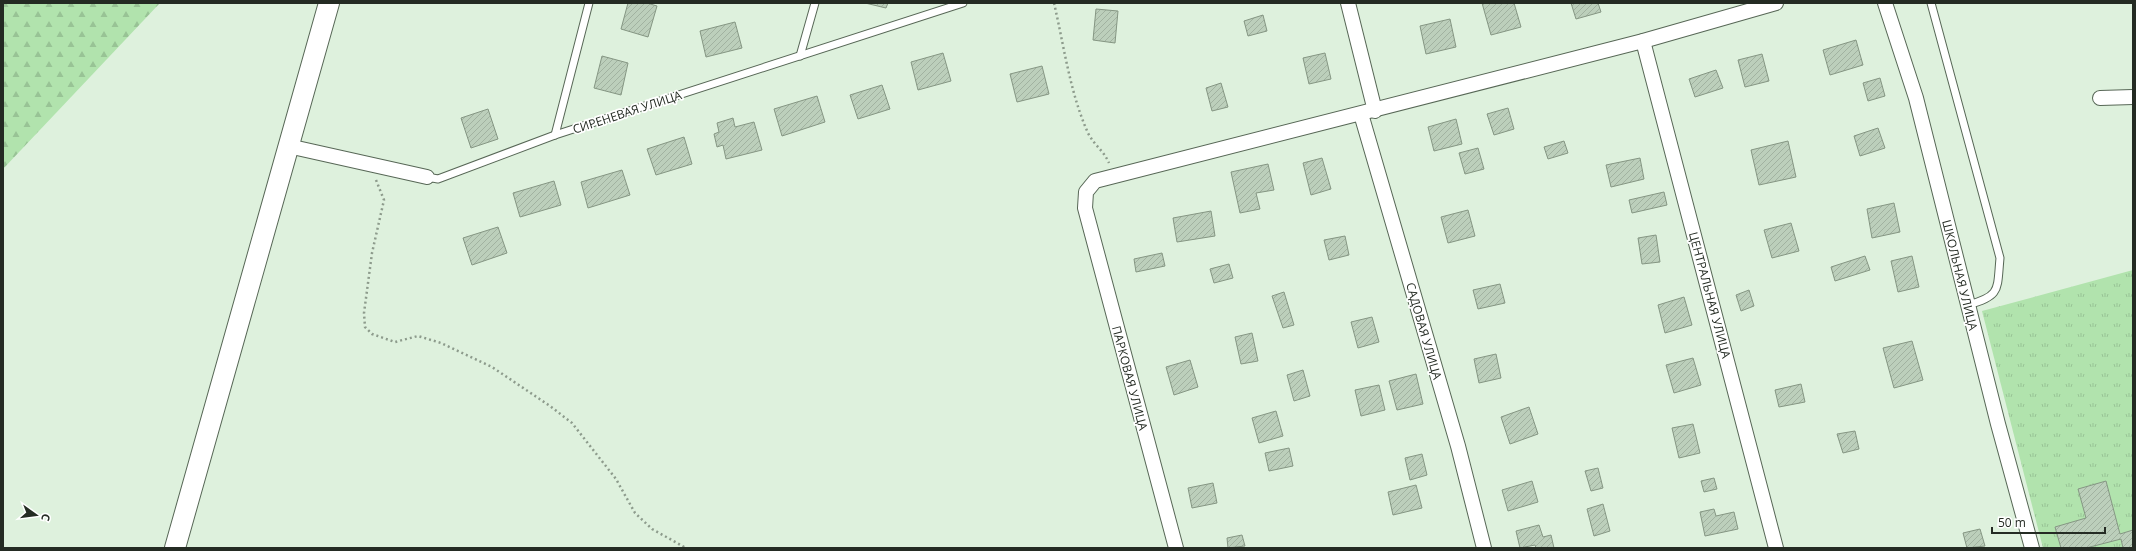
<svg xmlns="http://www.w3.org/2000/svg" width="2136" height="551" viewBox="0 0 2136 551" font-family="'Open Sans',sans-serif">
<defs>
<pattern id="grass-tufts" width="24" height="20" patternUnits="userSpaceOnUse"><rect width="24" height="20" fill="#b1e3ad"/><path d="M3 7l-1-3M5 7V3M7 7l1-3M15 17l-1-3M17 17v-4M19 17l1-3" fill="none" stroke="#98c395"/></pattern>
<pattern id="forest-firs" width="22" height="20" patternUnits="userSpaceOnUse"><rect width="22" height="20" fill="#b1e3ad"/><path d="M5 1l3.5 6h-7zM16 11l3.5 6h-7z" fill="#98c395"/></pattern>
<pattern id="building-hatch" width="6" height="6" patternUnits="userSpaceOnUse"><rect width="6" height="6" fill="#bccfbb"/><path d="M-1 1l2-2M0 6l6-6M5 7l2-2" fill="none" stroke="#a1b2a0"/></pattern>
</defs>
<rect width="100%" height="100%" fill="#def1dd"/>
<polygon fill="url(#grass-tufts)" points="2133,270 2133,548 2043,548 1982,311"/>
<polygon fill="url(#forest-firs)" points="3,3 160,3 3,169"/>
<g fill="url(#building-hatch)" stroke="#859683">
<polygon points="628,3 647,3 657,6 648,37 621,29"/>
<polygon points="865,3 888,3 886,8"/>
<polygon points="1482,3 1514,3 1521,27 1491,35"/>
<polygon points="1571,3 1598,3 1601,12 1576,19"/>
<polygon points="1096,9 1118,11 1115,43 1093,40"/>
<polygon points="1263,15 1267,31 1248,36 1244,21"/>
<polygon points="1450,19 1456,47 1426,54 1420,26"/>
<polygon points="735,22 742,48 706,57 700,31"/>
<polygon points="1856,40 1863,65 1830,75 1823,50"/>
<polygon points="943,53 951,81 918,90 911,62"/>
<polygon points="1325,53 1331,79 1309,84 1303,58"/>
<polygon points="1762,54 1769,81 1745,87 1738,60"/>
<polygon points="602,56 628,63 621,95 594,88"/>
<polygon points="1042,66 1049,94 1017,102 1010,74"/>
<polygon points="1716,70 1723,88 1695,97 1689,79"/>
<polygon points="1880,78 1885,96 1868,101 1863,83"/>
<polygon points="1221,83 1228,107 1212,111 1206,88"/>
<polygon points="882,85 890,109 858,119 850,95"/>
<polygon points="817,96 825,122 782,136 774,109"/>
<polygon points="1508,108 1514,129 1494,135 1487,114"/>
<polygon points="488,109 498,139 471,148 461,118"/>
<polygon points="733,118 735,127 754,122 762,150 726,159 723,145 717,147 714,134 719,132 717,123"/>
<polygon points="1456,119 1462,144 1434,151 1428,127"/>
<polygon points="1878,128 1885,148 1860,156 1854,136"/>
<polygon points="684,137 692,164 656,175 647,149"/>
<polygon points="1564,141 1568,153 1548,159 1544,147"/>
<polygon points="1788,141 1796,177 1759,185 1751,150"/>
<polygon points="1478,148 1484,169 1465,174 1459,153"/>
<polygon points="1322,158 1331,189 1311,195 1303,163"/>
<polygon points="1640,158 1644,179 1611,187 1606,165"/>
<polygon points="1268,164 1274,190 1256,193 1260,209 1240,213 1231,172"/>
<polygon points="622,170 630,195 588,208 581,182"/>
<polygon points="554,181 561,205 520,217 513,193"/>
<polygon points="1664,192 1667,205 1632,213 1629,200"/>
<polygon points="1894,203 1900,232 1872,238 1867,209"/>
<polygon points="1468,210 1475,236 1448,243 1441,217"/>
<polygon points="1211,211 1215,236 1177,242 1173,218"/>
<polygon points="1791,223 1799,251 1772,258 1764,230"/>
<polygon points="498,227 507,253 472,265 463,238"/>
<polygon points="1656,235 1660,262 1642,264 1638,238"/>
<polygon points="1345,236 1349,255 1329,260 1324,240"/>
<polygon points="1162,253 1165,266 1136,272 1134,259"/>
<polygon points="1865,256 1870,270 1835,281 1831,267"/>
<polygon points="1912,256 1919,287 1898,292 1891,261"/>
<polygon points="1229,264 1233,278 1214,283 1210,269"/>
<polygon points="1500,284 1505,303 1478,309 1473,290"/>
<polygon points="1749,290 1754,306 1741,311 1736,295"/>
<polygon points="1284,292 1294,325 1283,328 1272,296"/>
<polygon points="1684,297 1692,325 1665,333 1658,305"/>
<polygon points="1372,317 1379,342 1358,348 1351,322"/>
<polygon points="1252,333 1258,361 1241,364 1235,337"/>
<polygon points="1912,341 1923,380 1894,388 1883,348"/>
<polygon points="1496,354 1501,378 1479,383 1474,359"/>
<polygon points="1693,358 1701,385 1674,393 1666,365"/>
<polygon points="1190,360 1198,387 1174,395 1166,367"/>
<polygon points="1303,370 1310,396 1294,401 1287,375"/>
<polygon points="1416,374 1423,404 1397,410 1389,381"/>
<polygon points="1801,384 1805,402 1779,407 1775,390"/>
<polygon points="1379,385 1385,410 1361,416 1355,390"/>
<polygon points="1529,407 1538,434 1510,444 1501,417"/>
<polygon points="1276,411 1283,436 1259,443 1252,418"/>
<polygon points="1693,424 1700,453 1679,458 1672,428"/>
<polygon points="1855,431 1859,449 1843,453 1837,434"/>
<polygon points="1289,448 1293,466 1269,471 1265,453"/>
<polygon points="1422,454 1427,475 1410,480 1405,458"/>
<polygon points="1598,468 1603,488 1591,491 1585,471"/>
<polygon points="1714,478 1717,489 1704,492 1701,481"/>
<polygon points="1532,481 1538,502 1508,511 1502,490"/>
<polygon points="2106,481 2120,534 2133,530 2133,548 2123,548 2121,539 2086,548 2061,548 2055,527 2086,518 2078,489"/>
<polygon points="1213,483 1217,503 1192,508 1188,488"/>
<polygon points="1416,485 1422,508 1393,515 1388,492"/>
<polygon points="1603,504 1610,531 1594,536 1587,509"/>
<polygon points="1714,509 1716,516 1734,512 1738,529 1705,536 1700,512"/>
<polygon points="1539,525 1543,537 1551,535 1554,548 1536,548 1535,545 1520,548 1516,531"/>
<polygon points="1980,529 1985,546 1967,548 1963,533"/>
<polygon points="1242,535 1245,546 1228,548 1227,538"/>
</g>
<g fill="none" stroke-linecap="round" stroke-linejoin="round">
<g stroke="#576756" stroke-width="9">
<g id="lane">
<path d="M1931 3 2000 258C1997 290 2001 296 1968 305"/>
<polyline points="800,56 815,3"/>
<polyline points="555,135 589,3"/>
<polyline points="427,177 438,179 555,135 963,3"/>
</g>
</g>
<g stroke="#576756" stroke-width="16">
<g id="street">
<polyline points="1348,3 1375,111"/>
<polyline points="1885,3 1916,98 1998,424 2032,548"/>
<polyline points="1643,41 1776,548"/>
<polyline points="2100,98 2133,97"/>
<polyline points="1361,114 1458,446 1484,548"/>
<polyline points="288,146 427,177"/>
<polyline points="1176,548 1085,208 1086,192 1095,181 1643,41 1776,3"/>
</g>
</g>
<g stroke="#576756" stroke-width="22">
<polyline id="secondary" points="175,548 329,3"/>
</g>
<g stroke="#8d9b8c" stroke-width="2.5" stroke-dasharray="2 3" stroke-linecap="butt">
<path d="M1054 3C1064 46 1070 93 1088 133 1094 145 1104 151 1109 163"/>
<polyline points="376,180 384,200 372,253 364,313 365,327 372,334 395,342 418,336 441,343 492,367 550,406 572,423 616,479 635,513 652,529 686,548"/>
</g>
<use href="#lane" stroke="#fff" stroke-width="7"/>
<use href="#street" stroke="#fff" stroke-width="14"/>
<use href="#secondary" stroke="#fff" stroke-width="20"/>
</g>
<g text-anchor="middle" dominant-baseline="central" stroke-width="3.5" stroke-linejoin="round" paint-order="stroke">
<g font-size="12" fill="#242b23" stroke="#fff">
<text transform="translate(627 112) rotate(-18)">СИРЕНЕВАЯ УЛИЦА</text>
<text transform="translate(1960 275) rotate(76)">ШКОЛЬНАЯ УЛИЦА</text>
<text transform="translate(1710 295) rotate(75)">ЦЕНТРАЛЬНАЯ УЛИЦА</text>
<text transform="translate(1424 331) rotate(74)">САДОВАЯ УЛИЦА</text>
<text transform="translate(1130 378) rotate(75)">ПАРКОВАЯ УЛИЦА</text>
</g>
</g>
<rect width="2136" height="551" fill="none" stroke="#242b23" stroke-width="8"/>
<g transform="translate(36 515) rotate(104)" stroke="#ffffff" stroke-width="3" paint-order="stroke">
<path d="M0-3L7 15L0 10L-7 15Z" fill="#242b23"/>
<text y="-6" font-size="11" font-weight="bold" text-anchor="middle" fill="#242b23">С</text>
</g>
<path d="M1992 527v6h113v-6" fill="none" stroke="#242b23" stroke-width="2"/>
<text x="1998" y="527" font-size="12" fill="#242b23" stroke="#ffffff" stroke-width="3" paint-order="stroke">50 m</text>
</svg>
